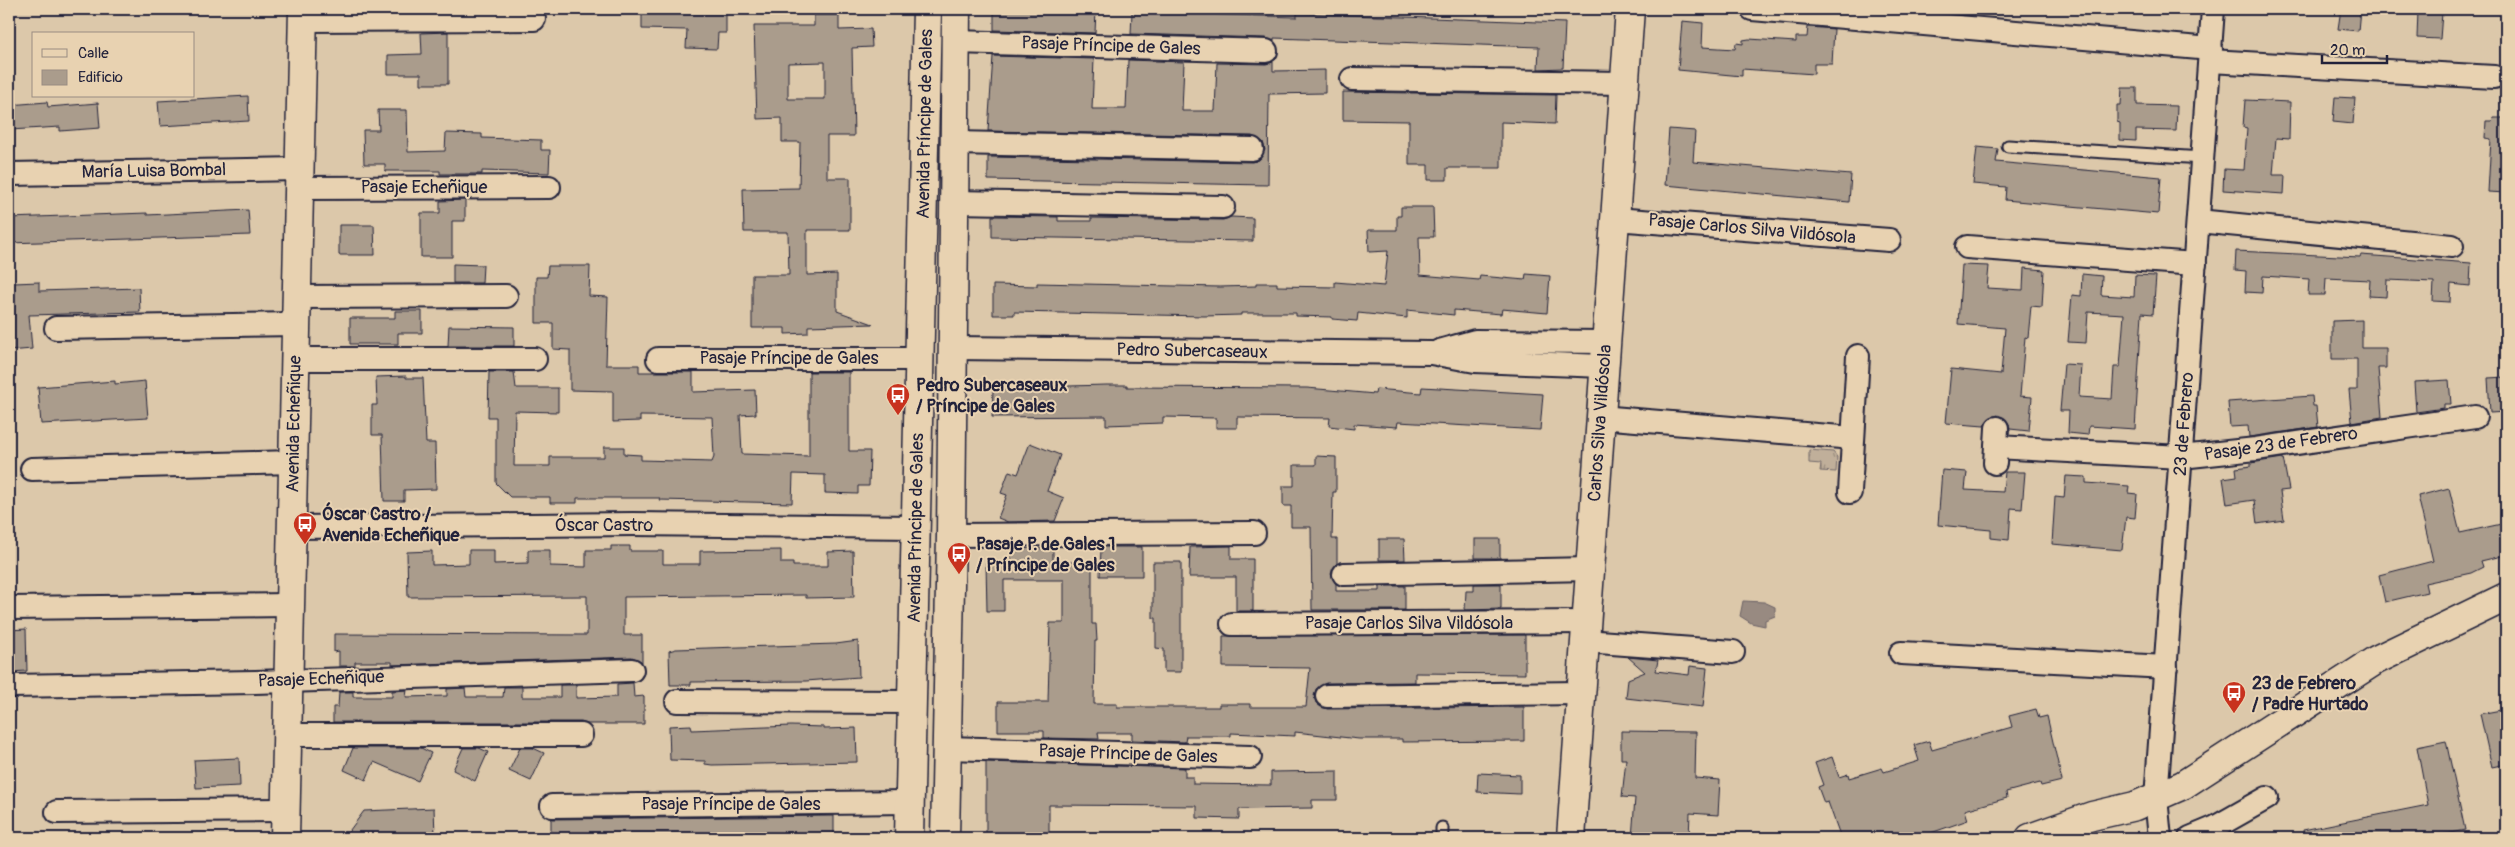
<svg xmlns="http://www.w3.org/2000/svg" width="2515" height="847" viewBox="0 0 2515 847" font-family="Pangolin,sans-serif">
<defs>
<pattern id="grass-tufts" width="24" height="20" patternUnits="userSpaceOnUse" patternTransform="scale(1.25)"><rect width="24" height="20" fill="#c0af9a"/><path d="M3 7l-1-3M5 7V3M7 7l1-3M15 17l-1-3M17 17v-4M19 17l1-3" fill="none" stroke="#9c8e7f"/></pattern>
</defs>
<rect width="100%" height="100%" fill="#dcc8aa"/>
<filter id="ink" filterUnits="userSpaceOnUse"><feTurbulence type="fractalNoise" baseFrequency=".02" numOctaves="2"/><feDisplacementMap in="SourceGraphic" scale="10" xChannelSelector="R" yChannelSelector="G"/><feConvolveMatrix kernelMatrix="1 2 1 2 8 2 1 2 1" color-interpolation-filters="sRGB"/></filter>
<g filter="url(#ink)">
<polygon fill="url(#grass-tufts)" stroke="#71686a" points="1809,450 1833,452 1837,457 1836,472 1820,471 1821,464 1809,463"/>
<polygon fill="#988a81" stroke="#696065" points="1743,601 1764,602 1775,607 1775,616 1765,620 1765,626 1751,623 1740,616"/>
<g fill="#aa9c8c" stroke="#22223b" fill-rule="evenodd">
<polygon points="642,9 726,9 726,33 718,33 717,49 686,48 687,30 642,29"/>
<polygon points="994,9 1096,10 1095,33 994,30"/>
<polygon points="2341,9 2360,9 2358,31 2338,29"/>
<polygon points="2418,11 2442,13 2440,39 2417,38"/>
<polygon points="1132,12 1297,17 1297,13 1565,23 1563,68 1538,69 1539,47 1274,38 1274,41 1266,38 1131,34"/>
<path d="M814 15H839V30L871 29 872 47 852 48 854 136H827V178H850V230H807V275L837 274V311L873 324 808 326V333L785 334V328H752V275H789L788 232H744L743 189 799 188 800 142H782V118L757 119 754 26H814ZM825 62V99H788V63Z"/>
<polygon points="1682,21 1703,23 1702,47 1735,49 1736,43 1743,44 1743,40 1749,39 1796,42 1796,37 1807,37 1808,27 1834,29 1832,64 1814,64 1814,74 1742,69 1742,76 1678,70"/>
<polygon points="448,32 448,84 421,84 421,74 388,74 388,55 422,54 421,33"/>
<polygon points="993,56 1094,59 1092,109 1126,109 1128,60 1184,62 1182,111 1215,111 1217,63 1266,64 1273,62 1273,71 1325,70 1325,93 1269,94 1268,185 988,180 988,157 1252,162 1259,160 1265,150 1263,142 1252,136 988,131"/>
<polygon points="2122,88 2137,88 2137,105 2177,106 2176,131 2136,130 2136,141 2120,140 2120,123 2117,122 2117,105 2121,105"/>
<polygon points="1343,92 1556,95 1555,124 1501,122 1501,168 1447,168 1447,180 1428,180 1428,165 1409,165 1409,121 1343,120"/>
<polygon points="248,96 249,121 160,126 158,101"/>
<polygon points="2335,97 2355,98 2353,124 2333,122"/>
<polygon points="2245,100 2290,102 2289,139 2276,138 2273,175 2285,175 2284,194 2223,190 2224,169 2244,170 2247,128 2243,127"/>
<polygon points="47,102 48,107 98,103 100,128 60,131 60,127 10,130 9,105"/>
<polygon points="378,110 407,110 408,152 445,151 446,133 482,134 482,138 541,140 541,150 550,150 549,173 482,171 482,174 440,174 440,171 385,171 385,164 364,164 363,130 379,130"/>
<polygon points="2493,118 2506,118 2506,193 2488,192 2491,139 2485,138 2486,121 2492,121"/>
<polygon points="1669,129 1695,131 1693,162 1851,175 1849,202 1665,185"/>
<polygon points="1977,147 1998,149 1996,162 2161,177 2158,214 2005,200 2006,187 1973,184"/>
<polygon points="465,200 465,221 452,221 452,257 421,257 421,213 440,213 440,201"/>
<polygon points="1401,207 1433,207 1434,237 1419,237 1420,275 1479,280 1480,276 1525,280 1526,274 1550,276 1547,313 1502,309 1501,314 1454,310 1454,315 1407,310 1407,318 1358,313 1357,321 1332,319 1332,317 1296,316 1296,313 1241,313 1241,315 1204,316 1014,312 1014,315 993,315 993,285 1037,286 1037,283 1220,287 1256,286 1256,283 1277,283 1277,286 1335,287 1335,282 1384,286 1388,251 1369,252 1368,230 1397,230 1397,216 1401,216"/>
<polygon points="248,210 250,235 9,243 9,218 147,213 147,215"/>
<polygon points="992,216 1058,217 1058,221 1091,221 1091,218 1223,220 1231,217 1253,218 1253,241 992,237"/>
<polygon points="339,225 374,225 375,255 339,255"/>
<polygon points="2236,251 2360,257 2361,255 2471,263 2470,286 2451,284 2450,302 2433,301 2434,282 2387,280 2386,297 2369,296 2370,280 2326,278 2325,295 2308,295 2309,279 2263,276 2262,293 2245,292 2246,271 2235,270"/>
<polygon points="453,264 483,265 482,283 453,283"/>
<polygon points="1962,265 1989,266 1987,288 2023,290 2024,268 2044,270 2042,307 2031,306 2028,338 2025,337 2020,396 2032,397 2029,431 2010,429 2008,422 1998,415 1991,417 1984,426 1946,423 1951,369 2001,374 2005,328 1958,324"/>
<polygon points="548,266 590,266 589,296 608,297 606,365 639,365 639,372 693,372 693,392 755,390 756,414 740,415 742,454 809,456 809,372 849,372 849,451 870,451 869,486 858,486 858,494 825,493 825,475 793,474 792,503 659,500 660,498 577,498 577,503 550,503 550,497 510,497 496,483 496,417 488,417 489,372 514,372 516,388 558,388 558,412 515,411 514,466 550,466 550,457 604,457 604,447 624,447 624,454 641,455 641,460 712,462 714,457 712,417 640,416 640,421 613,422 613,391 570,390 570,350 553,349 553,323 536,323 536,277 547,277"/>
<polygon points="2082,274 2102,276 2101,295 2134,297 2135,275 2156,276 2153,314 2142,313 2135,429 2089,426 2088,435 2068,433 2069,411 2060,411 2064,364 2081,365 2079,397 2112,399 2114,367 2120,367 2124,314 2088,312 2086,343 2068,342 2072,295 2081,296"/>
<polygon points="39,282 39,291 139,288 140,312 29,315 32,349 9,351 9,291 14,291 14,283"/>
<polygon points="395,311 422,311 422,333 398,333 398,344 350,344 350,318 395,318"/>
<polygon points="2362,320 2362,348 2386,348 2386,368 2378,368 2382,417 2352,422 2349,390 2357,390 2357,359 2332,359 2332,321"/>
<polygon points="449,326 514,327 514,346 448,346"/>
<polygon points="406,376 406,378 423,378 426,443 435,443 436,489 404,490 404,501 384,501 382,435 372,435 372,405 377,405 376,377"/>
<polygon points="2506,377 2506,412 2490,413 2488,378"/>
<polygon points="2449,380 2451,404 2444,404 2444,408 2416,412 2414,382"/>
<polygon points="115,381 115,384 145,381 148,418 41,424 38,387"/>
<polygon points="1106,385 1127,385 1127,387 1307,388 1375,394 1376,389 1421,393 1422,387 1543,394 1540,430 1398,422 1397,427 1354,424 1354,429 1329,426 1330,418 1237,417 1237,428 1216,428 1216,418 1163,417 1163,423 1106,425 1106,416 992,417 993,390 1032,390 1032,387"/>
<polygon points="2312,396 2313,406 2316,406 2318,427 2249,437 2248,426 2230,427 2228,402"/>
<polygon points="1030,443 1060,455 1047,491 1064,498 1055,521 1008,522 998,518 1007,495 1001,493 1009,471 1018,474"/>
<polygon points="1316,456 1336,457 1336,492 1333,492 1332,539 1337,539 1337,563 1331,574 1336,584 1336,591 1380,591 1380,586 1405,586 1405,610 1312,610 1311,527 1291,527 1291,506 1283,506 1283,486 1294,486 1294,465 1316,465"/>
<polygon points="2283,458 2289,490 2280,491 2284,520 2257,524 2254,500 2227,504 2223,478 2237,476 2236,468 2251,466 2251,463"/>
<polygon points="1942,470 1967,472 1965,490 2003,492 2005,472 2025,472 2022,509 2011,508 2009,540 1991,538 1991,530 1938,525"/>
<polygon points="2066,476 2086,477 2086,483 2129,486 2128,493 2137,494 2135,518 2126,517 2122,550 2052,544 2055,497 2064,498"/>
<polygon points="2449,488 2460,533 2506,523 2506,555 2481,561 2483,567 2471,573 2425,583 2427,592 2385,602 2379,575 2433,561 2418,496"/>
<polygon points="1379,539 1404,539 1405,560 1379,560"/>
<rect x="1475" y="539" width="25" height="19"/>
<polygon points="611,546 630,546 630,551 663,551 663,564 700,564 700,551 781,550 781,563 793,563 793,566 828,566 828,552 853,551 854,597 806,598 806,595 624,597 624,635 642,635 642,662 632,657 392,665 392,662 355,662 355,666 339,666 339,651 334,652 334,634 587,635 587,596 408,597 407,552 432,551 432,565 469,564 469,550 494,550 494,564 528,563 528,550 550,550 550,566 586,567 586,550 611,550"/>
<polygon points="1231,546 1231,559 1253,559 1253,611 1236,611 1236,577 1189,577 1190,547"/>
<polygon points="1101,547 1142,547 1142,576 1100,576"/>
<polygon points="1011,548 1053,549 1053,562 1092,562 1092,624 1096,624 1097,641 1095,641 1094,704 1117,704 1117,707 1219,707 1219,704 1250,704 1250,707 1306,707 1310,668 1223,667 1223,636 1525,635 1525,674 1415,673 1415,682 1326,683 1316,689 1314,696 1316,703 1327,709 1524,707 1524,741 1402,742 1402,739 1359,739 1295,732 1295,736 1231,733 1231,736 1186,736 1185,742 1132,740 1132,733 1098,733 1099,739 1044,738 1044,731 998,731 998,702 1048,702 1050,623 1064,623 1064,580 1004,580 1004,611 987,611 986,563 1011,563"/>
<polygon points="1153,562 1181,562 1181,672 1164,672 1164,649 1156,648 1156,618 1153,618"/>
<polygon points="1474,584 1501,584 1501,609 1465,610 1466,591 1474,591"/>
<polygon points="26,629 27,671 9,672 9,630"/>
<polygon points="858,641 859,677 806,681 691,682 691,685 670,685 669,651 676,649 836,644"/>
<polygon points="1628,657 1658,660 1656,671 1689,675 1690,666 1707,668 1703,707 1626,698 1628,679 1645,672"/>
<polygon points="633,683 634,697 644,696 644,724 588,724 581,722 333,722 333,707 338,707 339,692 353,692 353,697 392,697 392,691 407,690 406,697 447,696 447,689 465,688 466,697 503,697 504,687 522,687 522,697 560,697 560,685 576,685 576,698 617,697 617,684"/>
<polygon points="2036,709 2039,718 2047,716 2062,781 2041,786 2040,783 2006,792 2007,798 1965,810 1968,820 1925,835 1926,838 1841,838 1828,802 1824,803 1818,787 1823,785 1815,763 1832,757 1839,777 1848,774 1849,778 1882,768 1884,772 1919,761 1914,745 1929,741 1932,750 2012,727 2009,716"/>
<polygon points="2506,709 2506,764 2492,767 2480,714"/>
<polygon points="691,725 692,730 791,726 824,727 824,729 856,728 857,762 712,765 705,764 705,761 670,760 669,726"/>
<polygon points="1621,731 1696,732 1695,778 1720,780 1718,815 1690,813 1689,838 1632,838 1635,798 1622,797 1626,759 1621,759"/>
<polygon points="2446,741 2465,830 2426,838 2304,838 2303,830 2428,805 2417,747"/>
<polygon points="353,748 421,748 431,753 418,781 374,762 366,780 344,770"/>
<polygon points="463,748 479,748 488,752 475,781 453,770"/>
<polygon points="520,748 533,748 544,753 531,781 509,771"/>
<polygon points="239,758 240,786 196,788 194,760"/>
<polygon points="986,762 1185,768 1185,777 1193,777 1193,784 1271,785 1271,772 1337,771 1337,800 1312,800 1312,808 1239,809 1239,819 1197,818 1197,806 1049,805 1049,838 986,838"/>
<polygon points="1478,773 1520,775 1520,794 1477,792"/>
<polygon points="434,808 435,835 344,838 364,811"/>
<polygon points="834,816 834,838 551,838 551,819"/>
</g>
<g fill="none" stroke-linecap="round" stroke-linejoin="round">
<g stroke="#22223b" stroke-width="15">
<g id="lane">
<polyline points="2008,146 2203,158"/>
<polyline points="1442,828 1442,838"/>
</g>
</g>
<g stroke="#22223b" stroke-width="26">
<g id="street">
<polyline points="1752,9 2211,49"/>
<polyline points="302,20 534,19"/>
<polyline points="956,42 1266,51"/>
<polyline points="2210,61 2494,77"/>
<polyline points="1352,79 1624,83"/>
<polyline points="955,143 1252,149"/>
<polyline points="9,174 299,169"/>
<polyline points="299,188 549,187"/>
<polyline points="954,202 1223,207"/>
<polyline points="1615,219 1889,240"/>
<polyline points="2198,221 2452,246"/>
<polyline points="1967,247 2195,264"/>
<polyline points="296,297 506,296"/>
<polyline points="56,328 296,324"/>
<polyline points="953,348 1431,353 1475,361 1604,366"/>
<polyline points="1439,351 1475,341 1606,342"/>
<polyline points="295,359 535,359"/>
<polyline points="658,359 920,359"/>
<polyline points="1600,417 1853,438"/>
<polyline points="1996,447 2181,457 2256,449 2475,417"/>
<polyline points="1995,463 1997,428"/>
<polyline points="32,469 293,462"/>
<polyline points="1850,492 1858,356"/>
<polyline points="292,527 633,524 916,527"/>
<polyline points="951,535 1254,533"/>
<polyline points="1344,574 1590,569"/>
<polyline points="9,608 290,605"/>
<polyline points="1232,624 1586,622"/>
<polyline points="1585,641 1733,652"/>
<polyline points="1901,653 2166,667"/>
<polyline points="9,686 255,682 632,670"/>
<polyline points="1327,696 1581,693"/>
<polyline points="677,701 912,702"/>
<polyline points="287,735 581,735"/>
<polyline points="947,748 1250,757"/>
<polyline points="552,806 910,802"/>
<polyline points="57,812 285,810"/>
<polyline points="2160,838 2156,798 2213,9"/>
<polyline points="2190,838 2214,828 2267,798"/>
</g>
</g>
<g stroke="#22223b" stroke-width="31">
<g id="secondary">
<polyline points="285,838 303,9"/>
<polyline points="909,838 927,9"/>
<polyline points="945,838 951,535 956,9"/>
<polyline points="1571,838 1630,9"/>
</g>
</g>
<g stroke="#22223b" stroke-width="31">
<polyline id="primary" points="2030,838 2092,816 2135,806 2183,785 2376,660 2506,597"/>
</g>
<use href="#lane" stroke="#e8d2b1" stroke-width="11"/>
<use href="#street" stroke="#e8d2b1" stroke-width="22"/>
<use href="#secondary" stroke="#e8d2b1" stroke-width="28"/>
<use href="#primary" stroke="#e8d2b1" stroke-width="28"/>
</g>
</g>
<defs>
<g id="bus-pin" transform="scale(1.25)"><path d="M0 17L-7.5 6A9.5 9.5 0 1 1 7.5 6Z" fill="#c8321e" stroke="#e8d2b1"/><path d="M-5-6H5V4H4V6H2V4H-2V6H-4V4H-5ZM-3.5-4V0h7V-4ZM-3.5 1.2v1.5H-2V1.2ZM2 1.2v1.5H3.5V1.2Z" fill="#fff"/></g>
</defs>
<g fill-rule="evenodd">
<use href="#bus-pin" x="898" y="395"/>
<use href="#bus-pin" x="305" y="524"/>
<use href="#bus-pin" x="959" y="554"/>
<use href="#bus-pin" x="2234" y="693"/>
</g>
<g text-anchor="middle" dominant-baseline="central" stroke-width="4" stroke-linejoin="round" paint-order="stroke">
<g font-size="18" fill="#22223b" stroke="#e8d2b1">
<text transform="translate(1111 46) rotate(2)">Pasaje Príncipe de Gales</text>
<text transform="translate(925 124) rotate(-89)">Avenida Príncipe de Gales</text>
<text transform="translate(154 171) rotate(-1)">María Luisa Bombal</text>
<text x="424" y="187">Pasaje Echeñique</text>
<text transform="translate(1752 229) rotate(5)">Pasaje Carlos Silva Vildósola</text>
<text transform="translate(1192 351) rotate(1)">Pedro Subercaseaux</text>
<text x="789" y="358">Pasaje Príncipe de Gales</text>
<text transform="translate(1600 423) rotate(-86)">Carlos Silva Vildósola</text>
<text transform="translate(294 424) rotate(-89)">Avenida Echeñique</text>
<text transform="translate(2184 424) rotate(-86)">23 de Febrero</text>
<text transform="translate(2281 444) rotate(-8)">Pasaje 23 de Febrero</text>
<text x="604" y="525">Óscar Castro</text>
<text transform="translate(916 528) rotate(-89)">Avenida Príncipe de Gales</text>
<text x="1409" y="623">Pasaje Carlos Silva Vildósola</text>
<text transform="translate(321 679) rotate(-2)">Pasaje Echeñique</text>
<text transform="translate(1128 754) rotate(2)">Pasaje Príncipe de Gales</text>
<text x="731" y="804">Pasaje Príncipe de Gales</text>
</g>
<g font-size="18" font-weight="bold" fill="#22223b" stroke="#e8d2b1" text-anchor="start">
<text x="916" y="385">Pedro Subercaseaux<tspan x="916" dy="21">/ Príncipe de Gales</tspan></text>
<text x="322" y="514">Óscar Castro /<tspan x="322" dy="21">Avenida Echeñique</tspan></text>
<text x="976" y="544">Pasaje P. de Gales 1<tspan x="976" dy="21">/ Príncipe de Gales</tspan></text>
<text x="2252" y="683">23 de Febrero<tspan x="2252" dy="21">/ Padre Hurtado</tspan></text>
</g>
</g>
<rect width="2515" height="847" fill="none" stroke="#e8d2b1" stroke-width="30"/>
<rect x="15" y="15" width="2485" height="817" fill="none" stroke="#22223b" stroke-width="2" filter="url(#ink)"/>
<rect x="32" y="32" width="162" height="65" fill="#e8d2b1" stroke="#998c82"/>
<rect x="42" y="49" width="25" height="8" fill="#e8d2b1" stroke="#998c82"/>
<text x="78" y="58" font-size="15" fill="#22223b">Calle</text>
<rect x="42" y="70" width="25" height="15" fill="#aa9c8c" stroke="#998c82"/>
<text x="78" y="82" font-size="15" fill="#22223b">Edificio</text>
<path d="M2322 55v8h65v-8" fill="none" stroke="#22223b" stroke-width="2.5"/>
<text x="2330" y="55" font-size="15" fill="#22223b" stroke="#e8d2b1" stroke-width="4" paint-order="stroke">20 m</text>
</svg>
